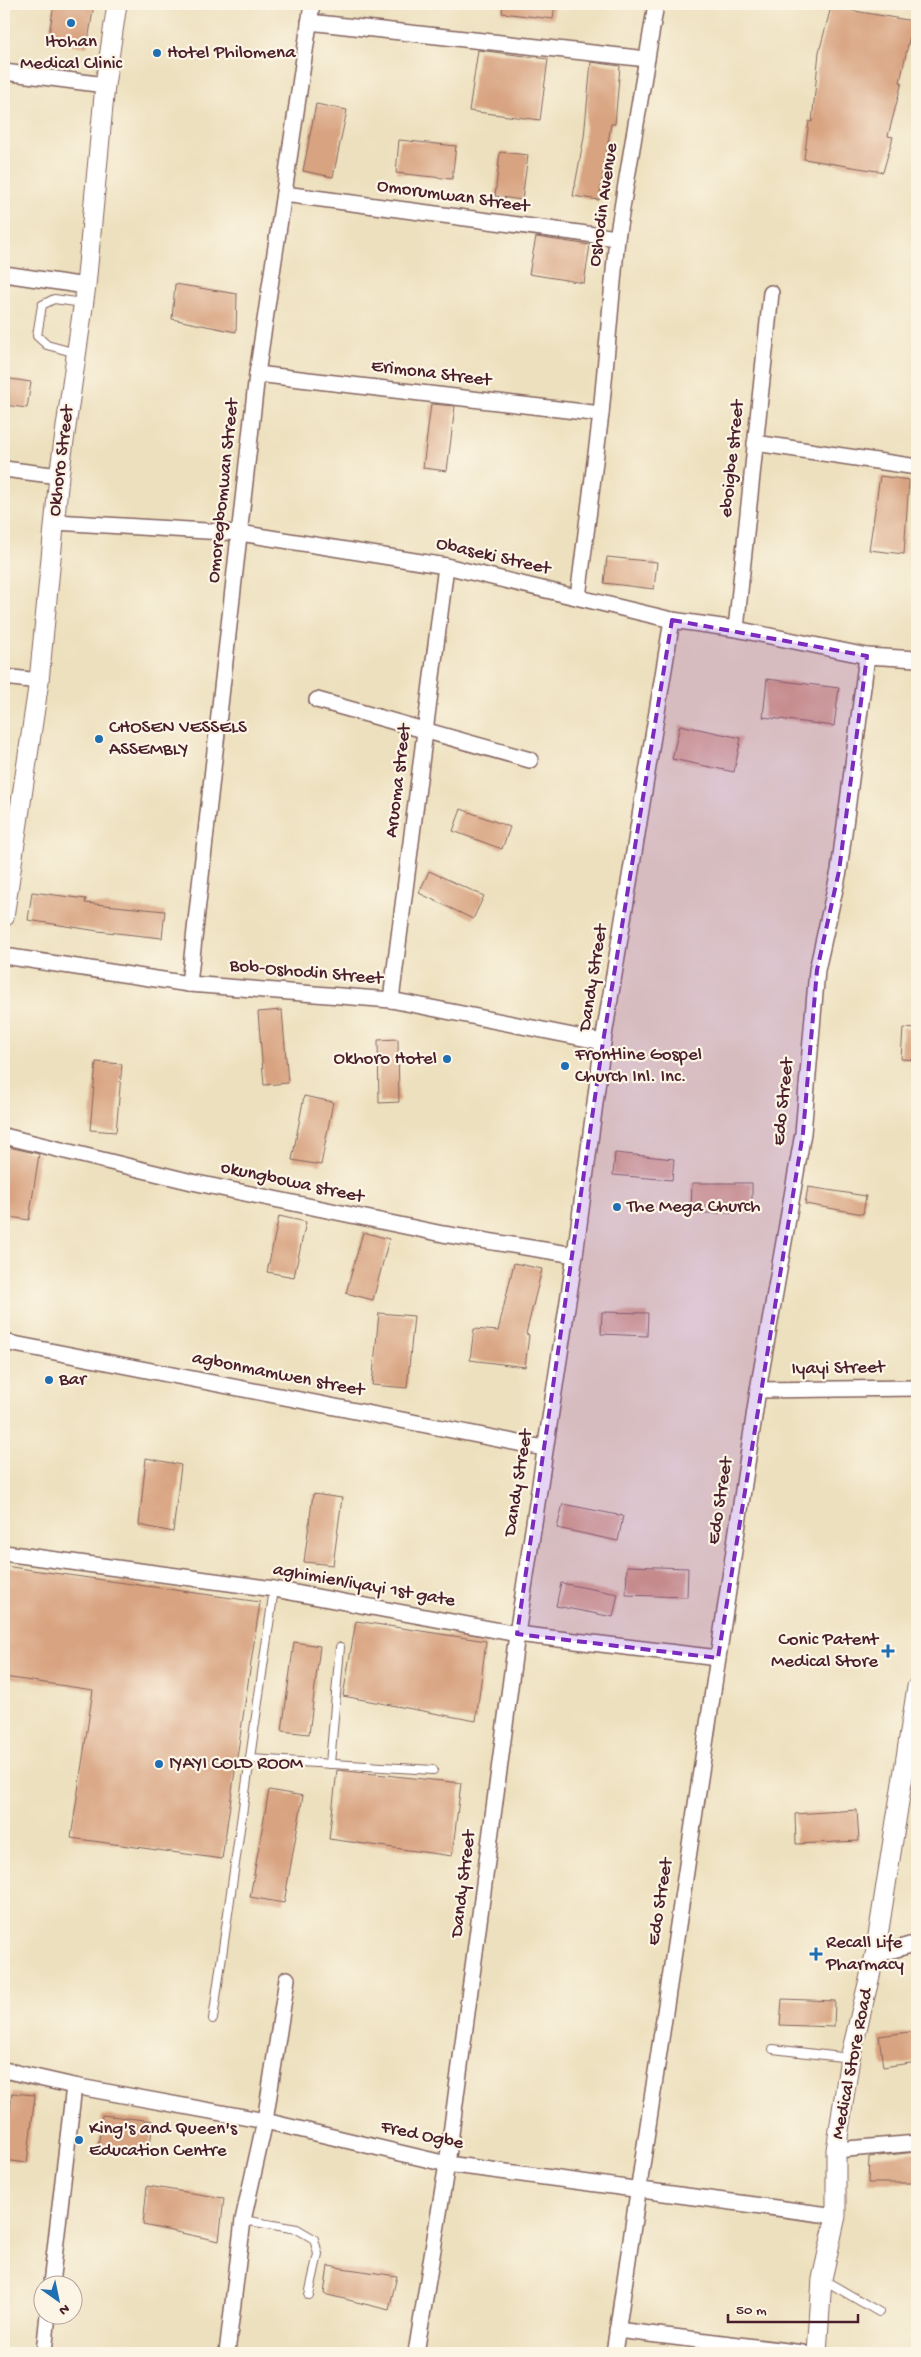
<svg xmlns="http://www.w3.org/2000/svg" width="921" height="2357" viewBox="0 0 921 2357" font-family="'Gochi Hand',sans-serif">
<rect width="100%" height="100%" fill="#fcf5e5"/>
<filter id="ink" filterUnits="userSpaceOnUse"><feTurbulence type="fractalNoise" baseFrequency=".02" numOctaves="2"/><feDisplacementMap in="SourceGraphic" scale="10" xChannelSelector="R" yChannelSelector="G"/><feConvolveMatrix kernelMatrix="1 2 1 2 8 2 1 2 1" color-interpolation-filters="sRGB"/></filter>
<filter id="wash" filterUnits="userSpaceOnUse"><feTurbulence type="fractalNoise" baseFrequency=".0096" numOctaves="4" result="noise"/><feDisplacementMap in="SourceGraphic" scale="20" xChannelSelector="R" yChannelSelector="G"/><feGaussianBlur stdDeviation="1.12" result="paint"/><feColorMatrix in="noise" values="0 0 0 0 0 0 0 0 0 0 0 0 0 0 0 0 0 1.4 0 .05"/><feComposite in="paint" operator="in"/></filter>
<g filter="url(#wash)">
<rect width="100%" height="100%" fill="#ede0be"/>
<g id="blocks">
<g fill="#d8a380">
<polygon points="54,4 94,4 87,47 48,41"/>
<polygon points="503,4 555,4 553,19 502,13"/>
<polygon points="831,7 913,21 900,82 902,82 888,136 893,137 883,172 804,159 809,121 812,122 819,52"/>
<polygon points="478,50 548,59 540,120 469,111"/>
<polygon points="591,62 620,66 615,124 611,124 599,200 573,196 584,137"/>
<polygon points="316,104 347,110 333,177 303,171"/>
<polygon points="399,140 456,146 452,179 396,173"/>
<polygon points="500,152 528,155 522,200 495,196"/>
<polygon points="536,237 590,245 584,283 529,274"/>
<polygon points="175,284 237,294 236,332 172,319"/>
<polygon points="4,378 31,382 27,408 4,405"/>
<polygon points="431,404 455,406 447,471 423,468"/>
<polygon points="880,476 909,480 904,554 869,550"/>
<polygon points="607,557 657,562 654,589 604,583"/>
<polygon points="767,679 839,688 834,726 763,717"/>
<polygon points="680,725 741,738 734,772 672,759"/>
<polygon points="461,809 510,827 502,849 453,831"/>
<polygon points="429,871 484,896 473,919 419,893"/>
<polygon points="32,892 86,899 85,903 165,911 162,938 98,931 28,920"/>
<polygon points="282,1010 288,1083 264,1085 258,1012"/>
<polygon points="903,1028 917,1029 917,1060 901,1059"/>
<polygon points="398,1039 399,1102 379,1103 378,1040"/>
<polygon points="96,1062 122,1064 116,1132 90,1130"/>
<polygon points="304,1096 333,1102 321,1165 292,1160"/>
<polygon points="4,1146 39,1154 29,1220 4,1216"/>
<polygon points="615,1153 674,1159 672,1180 613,1175"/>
<polygon points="692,1183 752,1183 752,1213 691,1213"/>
<polygon points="808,1187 866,1196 863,1214 805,1204"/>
<polygon points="279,1216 306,1222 294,1277 267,1272"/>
<polygon points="363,1232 389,1239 373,1300 346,1293"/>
<polygon points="514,1263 542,1269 526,1334 529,1335 525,1367 470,1360 474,1329 498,1331"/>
<polygon points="602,1312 648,1313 647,1336 601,1334"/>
<polygon points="379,1313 414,1316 407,1388 372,1385"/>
<polygon points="146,1458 181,1465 173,1532 139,1525"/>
<polygon points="313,1494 342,1498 333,1565 304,1562"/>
<polygon points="563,1504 623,1516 618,1541 557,1528"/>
<polygon points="4,1566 260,1602 222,1859 71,1838 93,1690 4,1677"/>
<polygon points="627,1566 688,1568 687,1597 626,1595"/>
<polygon points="561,1583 618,1594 613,1617 556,1606"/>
<polygon points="356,1621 486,1641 476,1721 343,1696"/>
<polygon points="294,1642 320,1646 309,1734 282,1731"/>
<polygon points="337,1770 461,1783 452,1856 329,1839"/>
<polygon points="269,1790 303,1796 284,1903 250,1897"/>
<polygon points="857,1810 859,1841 796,1844 795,1814"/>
<polygon points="782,1999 835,2001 834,2027 780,2025"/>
<polygon points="917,2031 917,2062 883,2067 879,2036"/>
<polygon points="12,2093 35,2095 27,2163 4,2160"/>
<polygon points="102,2115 153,2121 149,2154 98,2148"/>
<polygon points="917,2152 917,2183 868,2183 869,2157"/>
<polygon points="147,2186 224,2198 219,2241 143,2225"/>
<polygon points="328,2266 397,2276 389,2310 324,2294"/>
</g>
</g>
</g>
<g filter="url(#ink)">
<use href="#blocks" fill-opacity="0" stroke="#83635e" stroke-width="1"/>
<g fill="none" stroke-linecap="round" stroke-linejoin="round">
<g stroke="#83635e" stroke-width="10">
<g id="service">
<polyline points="76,353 47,345 37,336 42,305 54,299 83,303"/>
<polyline points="250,1759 433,1770"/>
<polyline points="330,1764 340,1647"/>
<polyline points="213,2019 274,1589"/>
<polyline points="773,2049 850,2058"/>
<polyline points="243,2220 297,2229 314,2239 318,2254 309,2295"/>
<polyline points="824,2280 879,2312"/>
</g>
</g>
<g stroke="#83635e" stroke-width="18">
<g id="minor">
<polyline points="309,22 647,59"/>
<polyline points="4,72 105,85"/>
<polyline points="284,194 617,238"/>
<polyline points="4,274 86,286"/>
<polyline points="257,374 601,414"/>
<polyline points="755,443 917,467"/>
<polyline points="4,469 59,476"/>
<polyline points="55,522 240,533 446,566 672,620 736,629 867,656 917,659"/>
<polyline points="578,597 601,414 617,238 656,4"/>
<polyline points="736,629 771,293"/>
<polyline points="4,677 39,681"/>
<polyline points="317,700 530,760"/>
<polyline points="4,956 189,984 391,1000 603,1042"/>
<polyline points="189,984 257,374 312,4"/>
<polyline points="391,1000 446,566"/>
<polyline points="4,1136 192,1182 443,1234 575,1255"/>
<polyline points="4,1342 544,1448"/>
<polyline points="758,1390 917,1388"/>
<polyline points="4,1553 274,1589 517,1634 718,1658"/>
<polyline points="875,1955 917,1943"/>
<polyline points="4,2070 74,2086 265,2121 447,2164 836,2216"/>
<polyline points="836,2150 917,2143"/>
<polyline points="51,2284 74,2086"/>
<polyline points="617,2330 803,2353"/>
<polyline points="44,2353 48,2314"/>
<polyline points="227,2353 243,2220 265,2121 287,1979"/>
<polyline points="416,2353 447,2164 517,1634 575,1255 603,1042 672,620"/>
<polyline points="614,2353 758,1390 803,1133 817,970 839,871 867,656"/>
</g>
</g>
<g stroke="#83635e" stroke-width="21">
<g id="tertiary">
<polyline points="4,917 39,681 59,476 86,286 105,85 117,4"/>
<polyline points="817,2353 822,2279 836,2216 836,2150 850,2058 875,1955 917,1687"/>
</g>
</g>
<use href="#service" stroke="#fff" stroke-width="8"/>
<use href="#minor" stroke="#fff" stroke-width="15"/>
<use href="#tertiary" stroke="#fff" stroke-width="19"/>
</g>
</g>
<path fill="#7b2cbf" fill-opacity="0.2" stroke="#7b2cbf" stroke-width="4" stroke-dasharray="10 6" stroke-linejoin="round" d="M672 620 867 656 839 871 817 970 803 1133 718 1658 517 1634 603 1042Z"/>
<g fill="#1f6fb2" stroke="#fcf5e5" stroke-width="2">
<circle cx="71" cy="23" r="5"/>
<circle cx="157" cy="53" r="5"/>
<circle cx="99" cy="739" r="5"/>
<circle cx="447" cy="1059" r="5"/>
<circle cx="565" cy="1066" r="5"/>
<circle cx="617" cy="1207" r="5"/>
<circle cx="49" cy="1380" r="5"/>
<path d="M885.5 1643.5h5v5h5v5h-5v5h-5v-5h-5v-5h5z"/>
<circle cx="159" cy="1764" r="5"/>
<path d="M813.5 1946.5h5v5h5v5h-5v5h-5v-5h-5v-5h5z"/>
<circle cx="79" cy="2140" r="5"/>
</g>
<g text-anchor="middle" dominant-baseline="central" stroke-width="4.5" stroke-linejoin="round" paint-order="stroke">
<g font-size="19" fill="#4a1f2b" stroke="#fcf5e5" text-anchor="start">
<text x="71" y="42" text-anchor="middle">Itohan<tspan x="71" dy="22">Medical Clinic</tspan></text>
<text x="167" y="53">Hotel Philomena</text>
<text x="109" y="728">CHOSEN VESSELS<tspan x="109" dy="22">ASSEMBLY</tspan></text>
<text x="575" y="1055">Frontline Gospel<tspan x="575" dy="22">Church Inl. Inc.</tspan></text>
<text x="437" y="1059" text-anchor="end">Okhoro Hotel</text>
<text x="627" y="1207">The Mega Church</text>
<text x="59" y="1380">Bar</text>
<text x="878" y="1640" text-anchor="end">Conic Patent<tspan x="878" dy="22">Medical Store</tspan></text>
<text x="169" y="1764">IYAYI COLD ROOM</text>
<text x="826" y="1943">Recall Life<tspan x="826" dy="22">Pharmacy</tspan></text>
<text x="89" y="2129">King's and Queen's<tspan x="89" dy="22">Education Centre</tspan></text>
</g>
<g font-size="19" fill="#4a1f2b" stroke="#fcf5e5">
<text transform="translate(453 197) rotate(8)">Omorumwan Street</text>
<text transform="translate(604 205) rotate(-82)">Oshodin Avenue</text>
<text transform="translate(431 374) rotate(7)">Erimona Street</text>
<text transform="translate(733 459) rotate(-84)">eboigbe street</text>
<text transform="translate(62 461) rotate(-83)">Okhoro Street</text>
<text transform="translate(224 491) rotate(-84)">Omoregbomwan Street</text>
<text transform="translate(493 557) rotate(13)">Obaseki Street</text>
<text transform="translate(399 781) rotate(-83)">Aruoma street</text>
<text transform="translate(306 973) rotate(5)">Bob-Oshodin Street</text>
<text transform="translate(594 978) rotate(-81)">Dandy Street</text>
<text transform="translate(784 1102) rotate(-84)">Edo Street</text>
<text transform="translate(292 1183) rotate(12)">okungbowa street</text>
<text transform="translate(838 1369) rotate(-1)">Iyayi Street</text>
<text transform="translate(278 1375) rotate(11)">agbonmamwen street</text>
<text transform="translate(519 1483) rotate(-81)">Dandy Street</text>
<text transform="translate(721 1501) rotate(-81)">Edo Street</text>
<text transform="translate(364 1586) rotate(10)">aghimien/iyayi 1st gate</text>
<text transform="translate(464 1884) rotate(-83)">Dandy Street</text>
<text transform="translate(661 1902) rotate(-81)">Edo Street</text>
<text transform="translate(853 2064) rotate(-79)">Medical Store Road</text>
<text transform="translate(422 2136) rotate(12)">Fred Ogbe</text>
</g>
</g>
<rect width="921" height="2357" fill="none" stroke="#fcf5e5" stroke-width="20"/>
<g transform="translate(58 2300) rotate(147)"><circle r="24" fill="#fcf5e5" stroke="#b59f9b"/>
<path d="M0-4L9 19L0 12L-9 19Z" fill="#1f6fb2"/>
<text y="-8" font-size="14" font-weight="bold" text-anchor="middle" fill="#4a1f2b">N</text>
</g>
<path d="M728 2314v8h130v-8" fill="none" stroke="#4a1f2b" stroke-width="2.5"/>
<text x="736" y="2314" font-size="15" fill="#4a1f2b" stroke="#fcf5e5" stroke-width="4" paint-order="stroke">50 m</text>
</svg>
